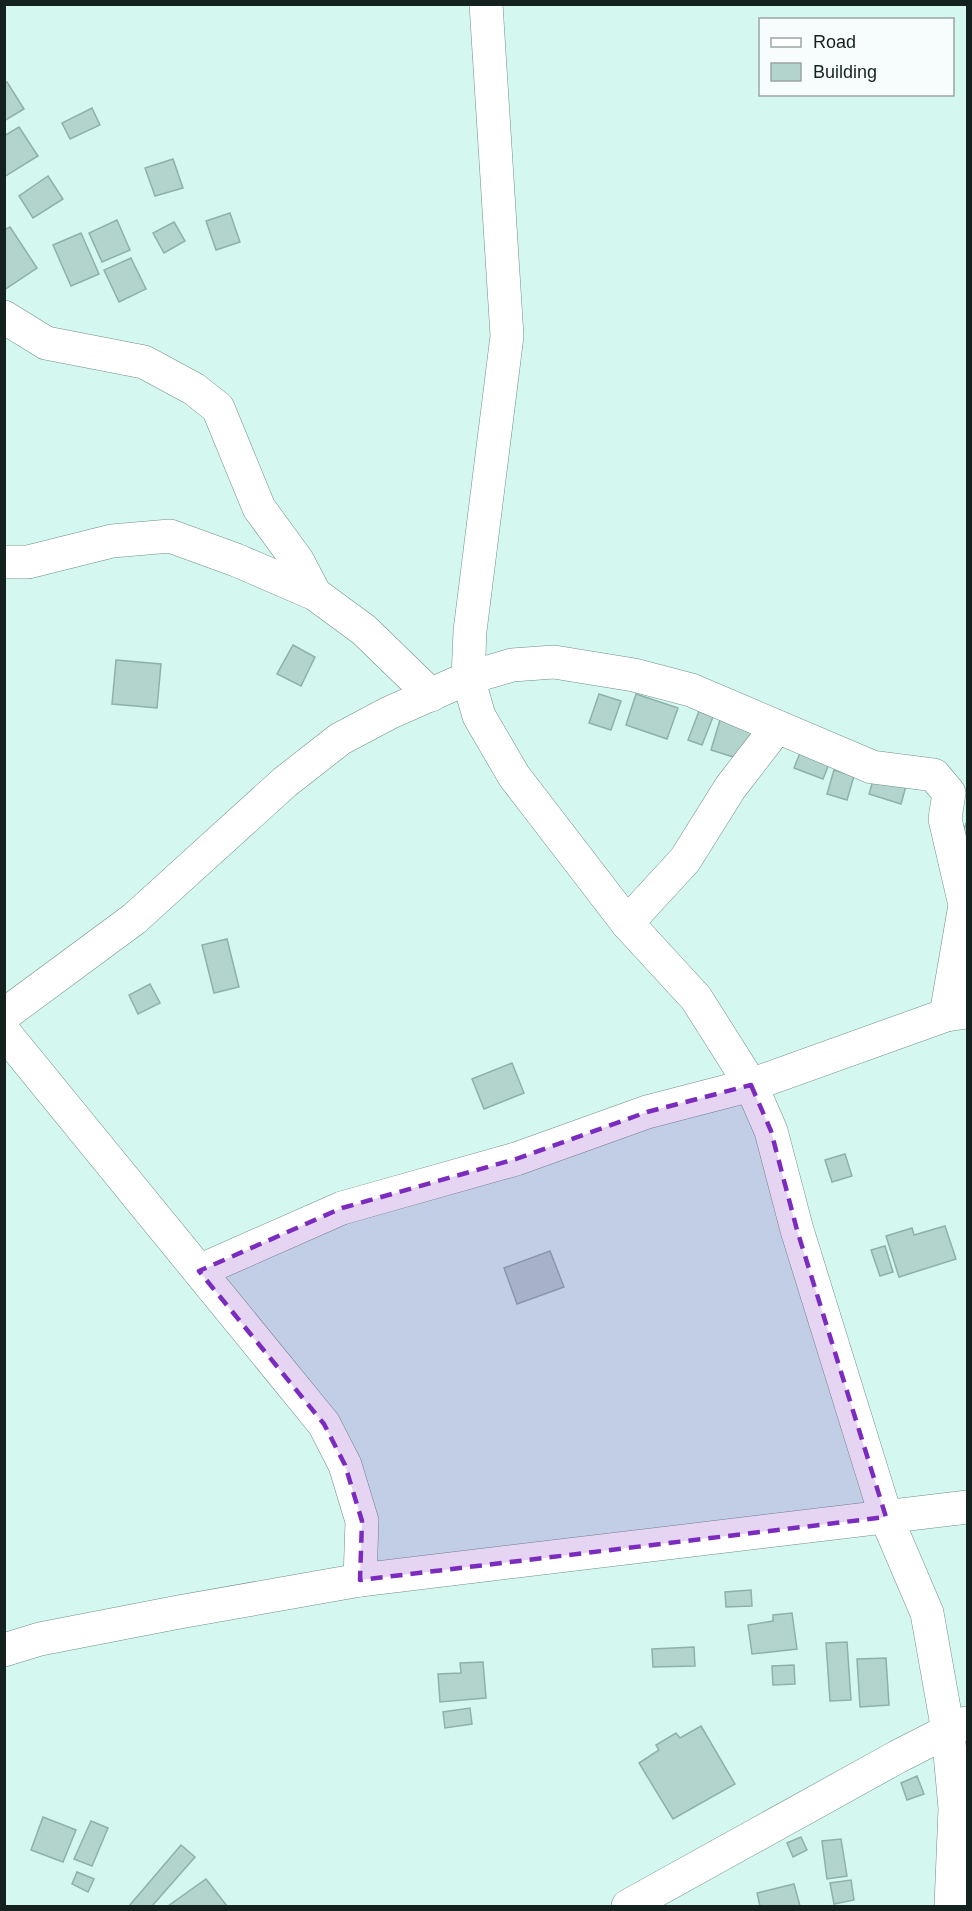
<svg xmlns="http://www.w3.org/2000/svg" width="972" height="1911" viewBox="0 0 972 1911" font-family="Arial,sans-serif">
<rect width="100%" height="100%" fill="#d4f7ef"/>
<g fill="#b2d4cc" stroke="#8fb1a9" stroke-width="1.5">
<polygon points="7,82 24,109 4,121 4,84"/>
<polygon points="92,108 100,125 70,139 62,123"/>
<polygon points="19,127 38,156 4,177 4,136"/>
<polygon points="173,159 183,188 155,196 145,168"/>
<polygon points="48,176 63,199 33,218 19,196"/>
<polygon points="230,213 240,242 216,250 206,221"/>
<polygon points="117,220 130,250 102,262 89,233"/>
<polygon points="174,222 185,241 164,253 153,233"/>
<polygon points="10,227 37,268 4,290 4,230"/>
<polygon points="81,233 99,274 71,286 53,245"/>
<polygon points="131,258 146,289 119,302 104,270"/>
<polygon points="293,645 315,657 301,686 277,674"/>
<polygon points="116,660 161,664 157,708 112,704"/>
<polygon points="599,694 621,701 611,730 589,723"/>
<polygon points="636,694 678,708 667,739 626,725"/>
<polygon points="699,711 713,717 702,745 688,740"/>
<polygon points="720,720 755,731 746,761 711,750"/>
<polygon points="800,753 829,764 823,779 794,768"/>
<polygon points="834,770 854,776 847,800 827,794"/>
<polygon points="874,777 906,786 901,804 869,794"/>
<polygon points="968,819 968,835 962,833"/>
<polygon points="227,939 239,987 214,993 202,945"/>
<polygon points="150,984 160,1003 138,1014 129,995"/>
<polygon points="512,1063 524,1093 484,1109 472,1079"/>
<polygon points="845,1154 852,1176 832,1182 825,1160"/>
<polygon points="945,1226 956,1259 899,1277 886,1236 912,1228 914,1235"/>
<polygon points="885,1246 893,1272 880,1276 871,1250"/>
<polygon points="550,1251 564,1287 517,1304 504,1268"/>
<polygon points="751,1590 752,1606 726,1607 725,1592"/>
<polygon points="792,1613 797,1649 752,1654 748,1625 773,1621 773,1615"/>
<polygon points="847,1642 851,1700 830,1701 826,1643"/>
<polygon points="694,1647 695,1666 653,1667 652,1649"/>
<polygon points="886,1658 889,1705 860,1707 857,1659"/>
<polygon points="483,1662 486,1698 440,1702 438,1674 461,1673 460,1663"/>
<polygon points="794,1665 795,1684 773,1685 772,1666"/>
<polygon points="470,1708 472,1724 445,1728 443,1712"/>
<polygon points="701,1726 735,1784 673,1819 639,1763 659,1750 656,1745 676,1733 680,1738"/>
<polygon points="917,1776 924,1794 907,1800 901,1783"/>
<polygon points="43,1817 76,1830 63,1862 31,1850"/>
<polygon points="91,1821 108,1828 92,1866 74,1859"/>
<polygon points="801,1837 807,1850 793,1857 787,1843"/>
<polygon points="841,1839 847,1876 827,1879 822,1841"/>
<polygon points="181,1845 195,1857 152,1906 129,1906"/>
<polygon points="77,1872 94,1879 88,1892 72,1884"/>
<polygon points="206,1879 227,1906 168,1906"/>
<polygon points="851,1880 854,1900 834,1904 830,1883"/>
<polygon points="794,1884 800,1906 760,1906 757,1893"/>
</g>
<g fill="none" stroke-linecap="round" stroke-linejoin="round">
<g stroke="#6f9088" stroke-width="34">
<g id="minor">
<polyline points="4,317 46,343 144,362 194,389 218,408 259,508 297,560 315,594"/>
<polyline points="4,562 28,562 112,541 170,536 236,560 315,594 364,630 431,695"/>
<polyline points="627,923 685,860 730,788 777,727"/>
<polyline points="4,1015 134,919 285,782 340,739 389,713 468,678 512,665 554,662 634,675 691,690 872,767 934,775 949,793 945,819 965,905 946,1015"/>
<polyline points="4,1032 324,1424 345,1465 362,1521 360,1580"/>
<polyline points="199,1271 342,1208 516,1159 647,1112 751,1085 696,998 627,923 514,776 479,716 468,678 470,631 507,336 486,4"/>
<polyline points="628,1906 897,1757 948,1731 927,1613 886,1517 797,1230 771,1131 751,1085 946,1015 967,1012"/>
<polyline points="951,1906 955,1808 948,1731 966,1723"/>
</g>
</g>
<g stroke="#6f9088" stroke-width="34">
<polyline id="major" points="4,1650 40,1639 179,1612 360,1580 968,1507"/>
</g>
<use href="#minor" stroke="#fff" stroke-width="33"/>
<use href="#major" stroke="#fff" stroke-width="33"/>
</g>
<path fill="#7b2cbf" fill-opacity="0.2" stroke="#7b2cbf" stroke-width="4.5" stroke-dasharray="12 8" stroke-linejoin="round" d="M751 1085 771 1131 797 1230 886 1517 360 1580 362 1521 345 1465 324 1424 199 1271 342 1208 516 1159 647 1112Z"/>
<rect width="972" height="1911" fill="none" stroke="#14211e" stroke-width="12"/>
<rect x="759" y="18" width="195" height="78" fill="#f6fdfc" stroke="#9ca5a3" stroke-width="1.5"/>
<rect x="771" y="38" width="30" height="9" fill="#ffffff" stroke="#9ca5a3" stroke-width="1.5"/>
<text x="813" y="48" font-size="18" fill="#14211e">Road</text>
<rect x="771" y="63" width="30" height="18" fill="#b2d4cc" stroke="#9ca5a3" stroke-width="1.5"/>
<text x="813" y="78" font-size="18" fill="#14211e">Building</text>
</svg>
